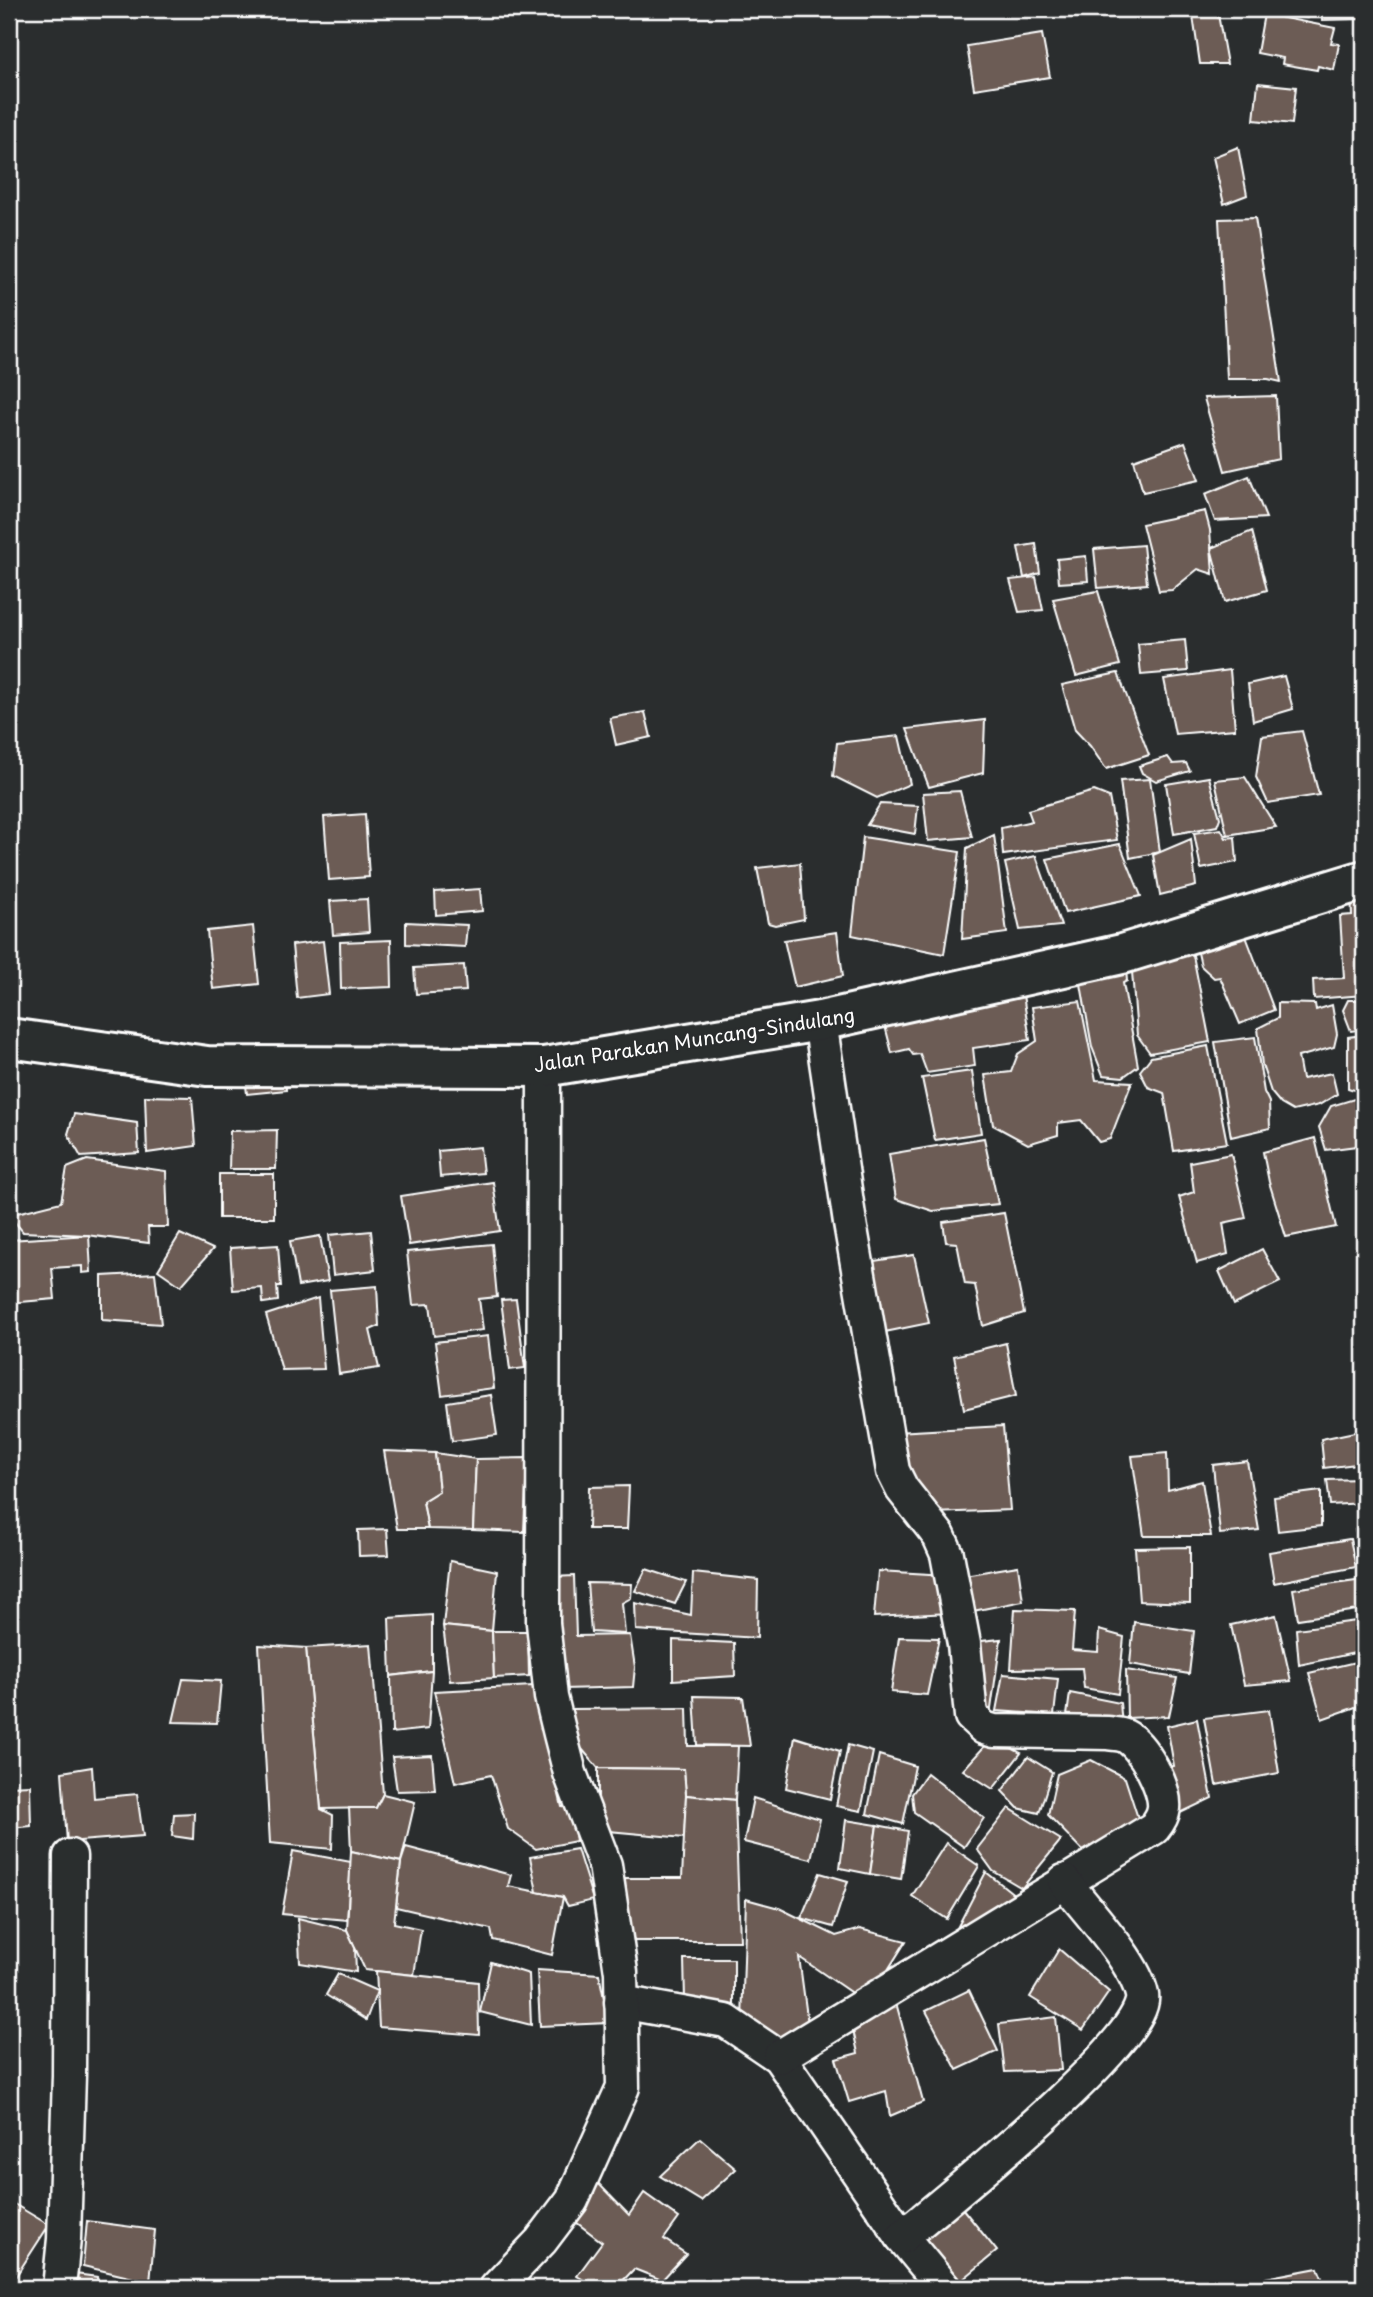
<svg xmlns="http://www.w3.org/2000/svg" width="1373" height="2297" viewBox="0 0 1373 2297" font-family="'Playpen Sans',sans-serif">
<rect width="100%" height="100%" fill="#2a2d2e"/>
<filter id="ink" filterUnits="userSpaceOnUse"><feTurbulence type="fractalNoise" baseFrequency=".0143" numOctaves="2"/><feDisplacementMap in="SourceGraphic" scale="14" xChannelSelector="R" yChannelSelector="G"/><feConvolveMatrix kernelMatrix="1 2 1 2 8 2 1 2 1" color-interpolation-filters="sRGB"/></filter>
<g filter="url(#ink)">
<g fill="#6c5c54" stroke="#fff" stroke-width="2">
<polygon points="1192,9 1217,9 1227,64 1200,64"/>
<polygon points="1266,9 1309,9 1307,18"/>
<polygon points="1322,9 1364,9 1364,19 1322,20"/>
<polygon points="1264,14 1335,28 1331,43 1339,44 1334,70 1318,66 1317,70 1282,64 1283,58 1257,53"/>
<polygon points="1042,34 1050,77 974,89 967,46"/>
<polygon points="1258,83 1296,87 1292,124 1254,120"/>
<polygon points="1238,147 1247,195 1224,204 1213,157"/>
<polygon points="1255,218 1281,382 1268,379 1227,379 1219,219"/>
<polygon points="1276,396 1279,459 1225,471 1204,398"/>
<polygon points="1185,442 1199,480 1143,492 1134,460"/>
<polygon points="1249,476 1266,518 1215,521 1205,494"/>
<polygon points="1205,511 1210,530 1213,574 1198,569 1172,590 1159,591 1142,524"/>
<polygon points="1252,531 1267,590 1225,602 1211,548"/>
<polygon points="1036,544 1040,573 1024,578 1018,547"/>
<polygon points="1143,545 1147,584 1098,588 1094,549"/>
<polygon points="1086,556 1088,581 1059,583 1057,559"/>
<polygon points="1036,577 1043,610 1019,612 1010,580"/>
<polygon points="1098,591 1120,665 1076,676 1053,599"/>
<polygon points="1185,640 1188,671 1141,675 1138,644"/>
<polygon points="1230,670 1235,729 1175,734 1164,679"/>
<polygon points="1118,673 1149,755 1106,769 1090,746 1075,730 1062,685"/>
<polygon points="1284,676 1293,709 1253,721 1248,684"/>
<polygon points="645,712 651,737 616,745 610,718"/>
<polygon points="985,720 983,773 929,787 907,729"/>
<polygon points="1302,731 1319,795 1268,803 1256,777 1262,736"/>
<polygon points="899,736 910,784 877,798 833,776 837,743"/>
<polygon points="1168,757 1173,764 1186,763 1190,771 1156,781 1142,773 1139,766"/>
<polygon points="1209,777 1220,818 1217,826 1174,834 1166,784"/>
<polygon points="1245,777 1276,827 1227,835 1215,780"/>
<polygon points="1150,779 1160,852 1130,858 1120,781"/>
<polygon points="960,791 972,837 928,841 923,793"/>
<polygon points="1094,791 1109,797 1117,840 1003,855 1001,828 1032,821 1028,810"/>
<polygon points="880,804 918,806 915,834 867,825"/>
<polygon points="365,814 369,877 329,880 324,817"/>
<polygon points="1221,829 1226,838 1235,837 1237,862 1201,869 1194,833"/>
<polygon points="994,835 1007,933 962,939 967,848"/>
<polygon points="863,837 960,852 944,954 852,935"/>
<polygon points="1191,839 1196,886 1160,895 1153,855"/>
<polygon points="1120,844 1141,896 1065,913 1047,859"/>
<polygon points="1036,856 1061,926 1020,930 1005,863"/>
<polygon points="800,863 804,919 775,925 768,923 757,868"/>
<polygon points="480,889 482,911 436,915 435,892"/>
<polygon points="1364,891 1364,995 1314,999 1313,980 1344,978 1340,916 1352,915 1351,892"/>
<polygon points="367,899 369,932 333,935 330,901"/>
<polygon points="406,922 467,925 465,947 406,944"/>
<polygon points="253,926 259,984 213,989 207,931"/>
<polygon points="1244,931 1274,1010 1240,1024 1220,977 1214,978 1201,966 1195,939"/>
<polygon points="837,932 843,976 795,987 784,940"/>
<polygon points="391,940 392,987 341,989 340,942"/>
<polygon points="323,941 329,994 297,998 292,945"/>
<polygon points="1191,945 1210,1042 1150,1053 1137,1035 1131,959"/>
<polygon points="1125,959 1127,981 1123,983 1138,1066 1123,1077 1103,1075 1092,1047 1081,984 1088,982 1086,968"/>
<polygon points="464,965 466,991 416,994 414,968"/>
<polygon points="1021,982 1030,1040 973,1048 975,1066 927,1073 920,1054 913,1055 909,1049 892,1053 882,1014"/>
<polygon points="1348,1000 1364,1000 1364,1029 1351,1031 1343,1010"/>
<polygon points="1080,1001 1096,1080 1132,1082 1110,1139 1099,1142 1081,1120 1058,1123 1058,1135 1028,1144 993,1125 985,1075 1011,1072 1018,1054 1037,1041 1032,1007"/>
<polygon points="1278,1003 1315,1004 1316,1010 1332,1005 1337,1034 1334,1047 1298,1057 1302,1079 1332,1073 1337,1094 1319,1105 1293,1111 1281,1104 1271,1092 1262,1065 1258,1028 1278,1018"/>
<polygon points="1364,1035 1364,1089 1354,1090 1348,1088 1348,1037"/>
<polygon points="1255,1037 1264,1092 1269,1102 1270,1128 1231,1137 1215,1042"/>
<polygon points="1208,1046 1227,1143 1174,1151 1164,1093 1148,1087 1140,1071 1151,1057"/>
<polygon points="972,1071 981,1133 935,1140 922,1078"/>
<polygon points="285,1073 286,1090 247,1094 245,1077"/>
<polygon points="145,1096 192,1097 196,1146 147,1153"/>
<polygon points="1364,1096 1364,1145 1326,1150 1319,1127 1331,1106"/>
<polygon points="74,1114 137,1123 139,1153 81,1157 68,1134"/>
<polygon points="277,1130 276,1169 229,1169 230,1131"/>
<polygon points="984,1138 998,1204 933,1211 896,1199 889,1154"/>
<polygon points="1315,1138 1336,1227 1286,1237 1269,1182 1263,1152"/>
<polygon points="480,1147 483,1173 440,1177 438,1151"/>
<polygon points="1231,1154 1246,1218 1223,1223 1228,1254 1197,1263 1179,1197 1194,1192 1190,1162"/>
<polygon points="87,1160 166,1171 168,1227 148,1227 149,1243 86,1235 23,1232 9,1215 61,1202 67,1168"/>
<rect x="219" y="1174" width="55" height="44"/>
<polygon points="493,1182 500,1231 409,1245 401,1196"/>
<polygon points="1004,1213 1024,1313 983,1326 975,1285 965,1284 957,1243 946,1242 943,1222"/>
<polygon points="371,1231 375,1270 333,1275 329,1235"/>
<polygon points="180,1234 213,1249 181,1286 158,1270"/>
<polygon points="89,1235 91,1272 82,1273 82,1266 52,1268 55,1299 9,1303 9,1240"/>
<polygon points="320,1236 328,1281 298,1286 290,1241"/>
<polygon points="492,1244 497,1297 479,1299 483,1330 434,1336 430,1304 413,1305 407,1252"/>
<polygon points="278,1245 281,1286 277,1286 278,1301 263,1303 262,1288 233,1290 230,1248"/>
<polygon points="1262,1249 1280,1282 1234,1305 1219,1271"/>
<polygon points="914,1255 929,1323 880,1333 867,1262"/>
<polygon points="155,1273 161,1324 102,1320 102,1276"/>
<polygon points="377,1286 379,1326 370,1330 379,1368 339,1374 330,1290"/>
<polygon points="318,1298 324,1369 282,1370 266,1315"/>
<polygon points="516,1299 525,1368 510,1370 501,1300"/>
<polygon points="488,1336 494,1388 442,1395 435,1342"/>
<polygon points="1006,1343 1016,1396 964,1409 954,1356"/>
<polygon points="491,1395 497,1435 452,1441 447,1402"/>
<polygon points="1003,1426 1010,1510 933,1513 900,1468 896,1432"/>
<polygon points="1364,1430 1364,1463 1324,1468 1321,1439"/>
<polygon points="384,1451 435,1453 439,1491 423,1501 428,1529 397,1529"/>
<polygon points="435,1453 476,1459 473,1530 428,1529 423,1501 439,1491"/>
<polygon points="1167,1453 1168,1490 1202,1481 1211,1536 1144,1536 1132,1456"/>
<polygon points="527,1458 524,1532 473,1530 476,1459"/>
<polygon points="1247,1461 1259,1530 1220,1534 1213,1465"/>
<polygon points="1361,1479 1364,1503 1330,1505 1327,1480"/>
<polygon points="629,1486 627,1529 588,1529 589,1487"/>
<polygon points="1321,1491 1321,1526 1278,1531 1274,1497"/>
<polygon points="1364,1528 1364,1558 1355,1530"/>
<polygon points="387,1529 389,1555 359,1556 358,1530"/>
<polygon points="1350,1539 1356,1567 1274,1583 1269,1552"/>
<polygon points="1190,1547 1190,1603 1139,1601 1135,1548"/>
<polygon points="450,1561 497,1571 492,1631 443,1626"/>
<polygon points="1018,1566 1023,1601 968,1612 964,1575"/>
<polygon points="646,1569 686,1582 675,1604 635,1591"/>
<polygon points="878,1571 947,1575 949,1613 874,1617"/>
<polygon points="693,1573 758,1580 757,1638 636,1630 635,1603 691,1615"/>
<polygon points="574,1576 576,1636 630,1635 635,1667 633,1687 564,1689 552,1577"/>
<polygon points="1363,1579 1364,1609 1298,1619 1293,1589"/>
<polygon points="587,1583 632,1584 631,1598 622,1603 625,1634 591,1632"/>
<polygon points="1015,1609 1075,1611 1072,1650 1098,1652 1099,1630 1124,1637 1118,1694 1084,1688 1082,1668 1011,1669"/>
<polygon points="432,1615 432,1671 391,1676 389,1618"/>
<polygon points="1276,1615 1291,1681 1244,1685 1231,1625"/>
<polygon points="1364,1620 1364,1651 1299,1665 1296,1629"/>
<polygon points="1134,1622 1194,1631 1189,1674 1130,1664"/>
<polygon points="443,1626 492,1631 494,1678 450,1681"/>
<polygon points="492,1631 528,1631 529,1676 494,1678"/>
<polygon points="899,1637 939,1638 927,1695 891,1692"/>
<polygon points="1001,1639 990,1716 979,1708 972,1642"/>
<polygon points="673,1640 734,1643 735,1676 673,1680"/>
<polygon points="371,1644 383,1794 376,1808 321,1809 306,1648"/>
<polygon points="259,1645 306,1648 321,1809 333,1815 332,1849 270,1843"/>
<polygon points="1364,1660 1364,1704 1322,1719 1309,1673"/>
<polygon points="1126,1670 1177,1678 1169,1716 1127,1718"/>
<polygon points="432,1671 428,1729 392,1733 391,1676"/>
<polygon points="1003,1674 1058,1679 1054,1715 996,1711"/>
<polygon points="183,1679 221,1681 217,1723 173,1722"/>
<polygon points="533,1686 562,1807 571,1807 576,1841 536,1849 508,1829 491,1775 455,1783 434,1691"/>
<polygon points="1070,1693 1120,1703 1122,1725 1066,1723"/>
<polygon points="694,1696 743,1697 750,1746 697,1745"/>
<polygon points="687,1708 688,1746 738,1746 735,1800 686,1795 684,1769 598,1768 576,1742 572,1709"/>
<polygon points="1269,1710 1279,1773 1216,1785 1204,1718"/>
<polygon points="1197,1719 1212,1798 1174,1816 1163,1768 1174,1766 1167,1726"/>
<polygon points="795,1737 840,1751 830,1799 786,1788"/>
<polygon points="992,1738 1021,1753 993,1789 963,1770"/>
<polygon points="848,1745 873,1752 861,1811 836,1806"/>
<polygon points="432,1755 435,1790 397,1791 392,1757"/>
<polygon points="879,1755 915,1766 903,1824 867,1814"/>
<polygon points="1028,1757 1052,1772 1039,1813 1018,1808 1002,1791"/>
<polygon points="1091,1760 1125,1778 1138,1818 1085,1853 1048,1815 1057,1774"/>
<polygon points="92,1767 94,1798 137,1794 143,1836 67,1842 62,1772"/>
<polygon points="598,1768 684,1769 686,1795 684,1838 598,1830"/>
<polygon points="927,1773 984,1818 964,1847 914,1812 912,1794"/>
<polygon points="30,1785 31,1826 9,1828 9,1786"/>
<polygon points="383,1794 415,1802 401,1862 351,1851 349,1808 376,1808"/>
<polygon points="686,1795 735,1800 740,1941 629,1941 625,1878 682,1878"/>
<polygon points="753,1798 820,1819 811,1859 744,1842"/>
<polygon points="1009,1808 1061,1840 1022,1888 993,1871 977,1849"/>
<polygon points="194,1813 193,1839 172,1836 174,1814"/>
<polygon points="846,1820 877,1825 870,1874 840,1868"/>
<polygon points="877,1825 908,1831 901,1879 870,1874"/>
<polygon points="946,1843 979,1866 947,1919 912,1896"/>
<polygon points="406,1847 511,1875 508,1886 563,1897 552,1955 493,1940 491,1929 396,1907 401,1862"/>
<polygon points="577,1849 593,1900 568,1906 563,1897 537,1892 530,1857"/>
<polygon points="293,1851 351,1862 347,1920 282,1914"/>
<polygon points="351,1851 401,1862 394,1923 421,1929 414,1975 365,1970 347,1930"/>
<polygon points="986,1872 1020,1899 955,1932"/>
<polygon points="820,1873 848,1881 833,1927 801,1918"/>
<polygon points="746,1899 779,1908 836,1936 860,1929 906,1941 886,1973 856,1996 799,1957 808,2024 778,2040 742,2022"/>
<polygon points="298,1918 347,1930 355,1947 356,1972 300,1963"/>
<polygon points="1059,1949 1109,1992 1083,2030 1030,1997"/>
<polygon points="684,1959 734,1959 734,2005 721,2011 685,2000"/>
<polygon points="491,1962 529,1974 531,2025 480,2012"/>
<polygon points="537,1970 599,1974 609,2023 540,2026"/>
<polygon points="376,1971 478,1982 479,2035 379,2027"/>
<polygon points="338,1974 377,1991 366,2020 326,1995"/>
<polygon points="969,1990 998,2051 957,2070 926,2011"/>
<polygon points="895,1999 923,2102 890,2116 886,2091 849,2102 836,2059 858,2053 851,2021"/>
<polygon points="1056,2017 1061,2070 1005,2072 999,2024"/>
<polygon points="700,2138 736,2169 701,2201 660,2176"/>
<polygon points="597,2182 629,2215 644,2193 679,2218 664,2239 686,2254 662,2280 634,2269 616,2288 598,2288 577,2276 602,2242 568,2216"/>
<polygon points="9,2201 49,2225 16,2276 9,2272"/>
<polygon points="958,2203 997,2251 961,2281 920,2238"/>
<polygon points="87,2221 155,2230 150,2282 83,2266"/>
<polygon points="1318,2268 1326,2288 1212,2288"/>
<polygon points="68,2273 97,2277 98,2288 67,2288"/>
<polygon points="105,2282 138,2286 138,2288 105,2288"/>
</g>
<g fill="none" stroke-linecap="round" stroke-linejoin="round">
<g stroke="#fff" stroke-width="37">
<g id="street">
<polyline points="621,2002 726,2021 779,2057 902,2237 944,2288"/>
<path d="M779 2057 1154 1828C1159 1822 1163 1816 1164 1808 1166 1788 1143 1745 1125 1736 1120 1734 1113 1734 1108 1733L994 1731 984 1728 971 1716 964 1644 947 1554 939 1536 902 1489 893 1471 850 1223 820 1021"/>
<path d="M902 2237C940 2205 1151 2038 1142 1995 1135 1961 1086 1910 1064 1881"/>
<polyline points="59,2288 64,2239 69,2075 70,1856"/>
<polyline points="496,2288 541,2241 572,2200 623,2087 621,1972 605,1865 570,1773 560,1734 551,1697 543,1623 544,1067"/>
</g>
</g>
<g stroke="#fff" stroke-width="44">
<polyline id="secondary" points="9,1038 207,1066 544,1067 820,1021 1122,954 1364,880"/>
</g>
<use href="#street" stroke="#2a2d2e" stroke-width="32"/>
<use href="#secondary" stroke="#2a2d2e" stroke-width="38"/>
</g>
</g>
<g text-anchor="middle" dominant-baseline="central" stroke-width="5" stroke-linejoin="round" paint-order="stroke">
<g font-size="19" fill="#fff" stroke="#2a2d2e">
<text transform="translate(694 1039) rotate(-9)">Jalan Parakan Muncang-Sindulang</text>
</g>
</g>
<rect width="1373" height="2297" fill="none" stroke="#2a2d2e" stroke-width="35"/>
<rect x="18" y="18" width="1338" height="2262" fill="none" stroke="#fff" stroke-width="2.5" filter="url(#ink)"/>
</svg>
